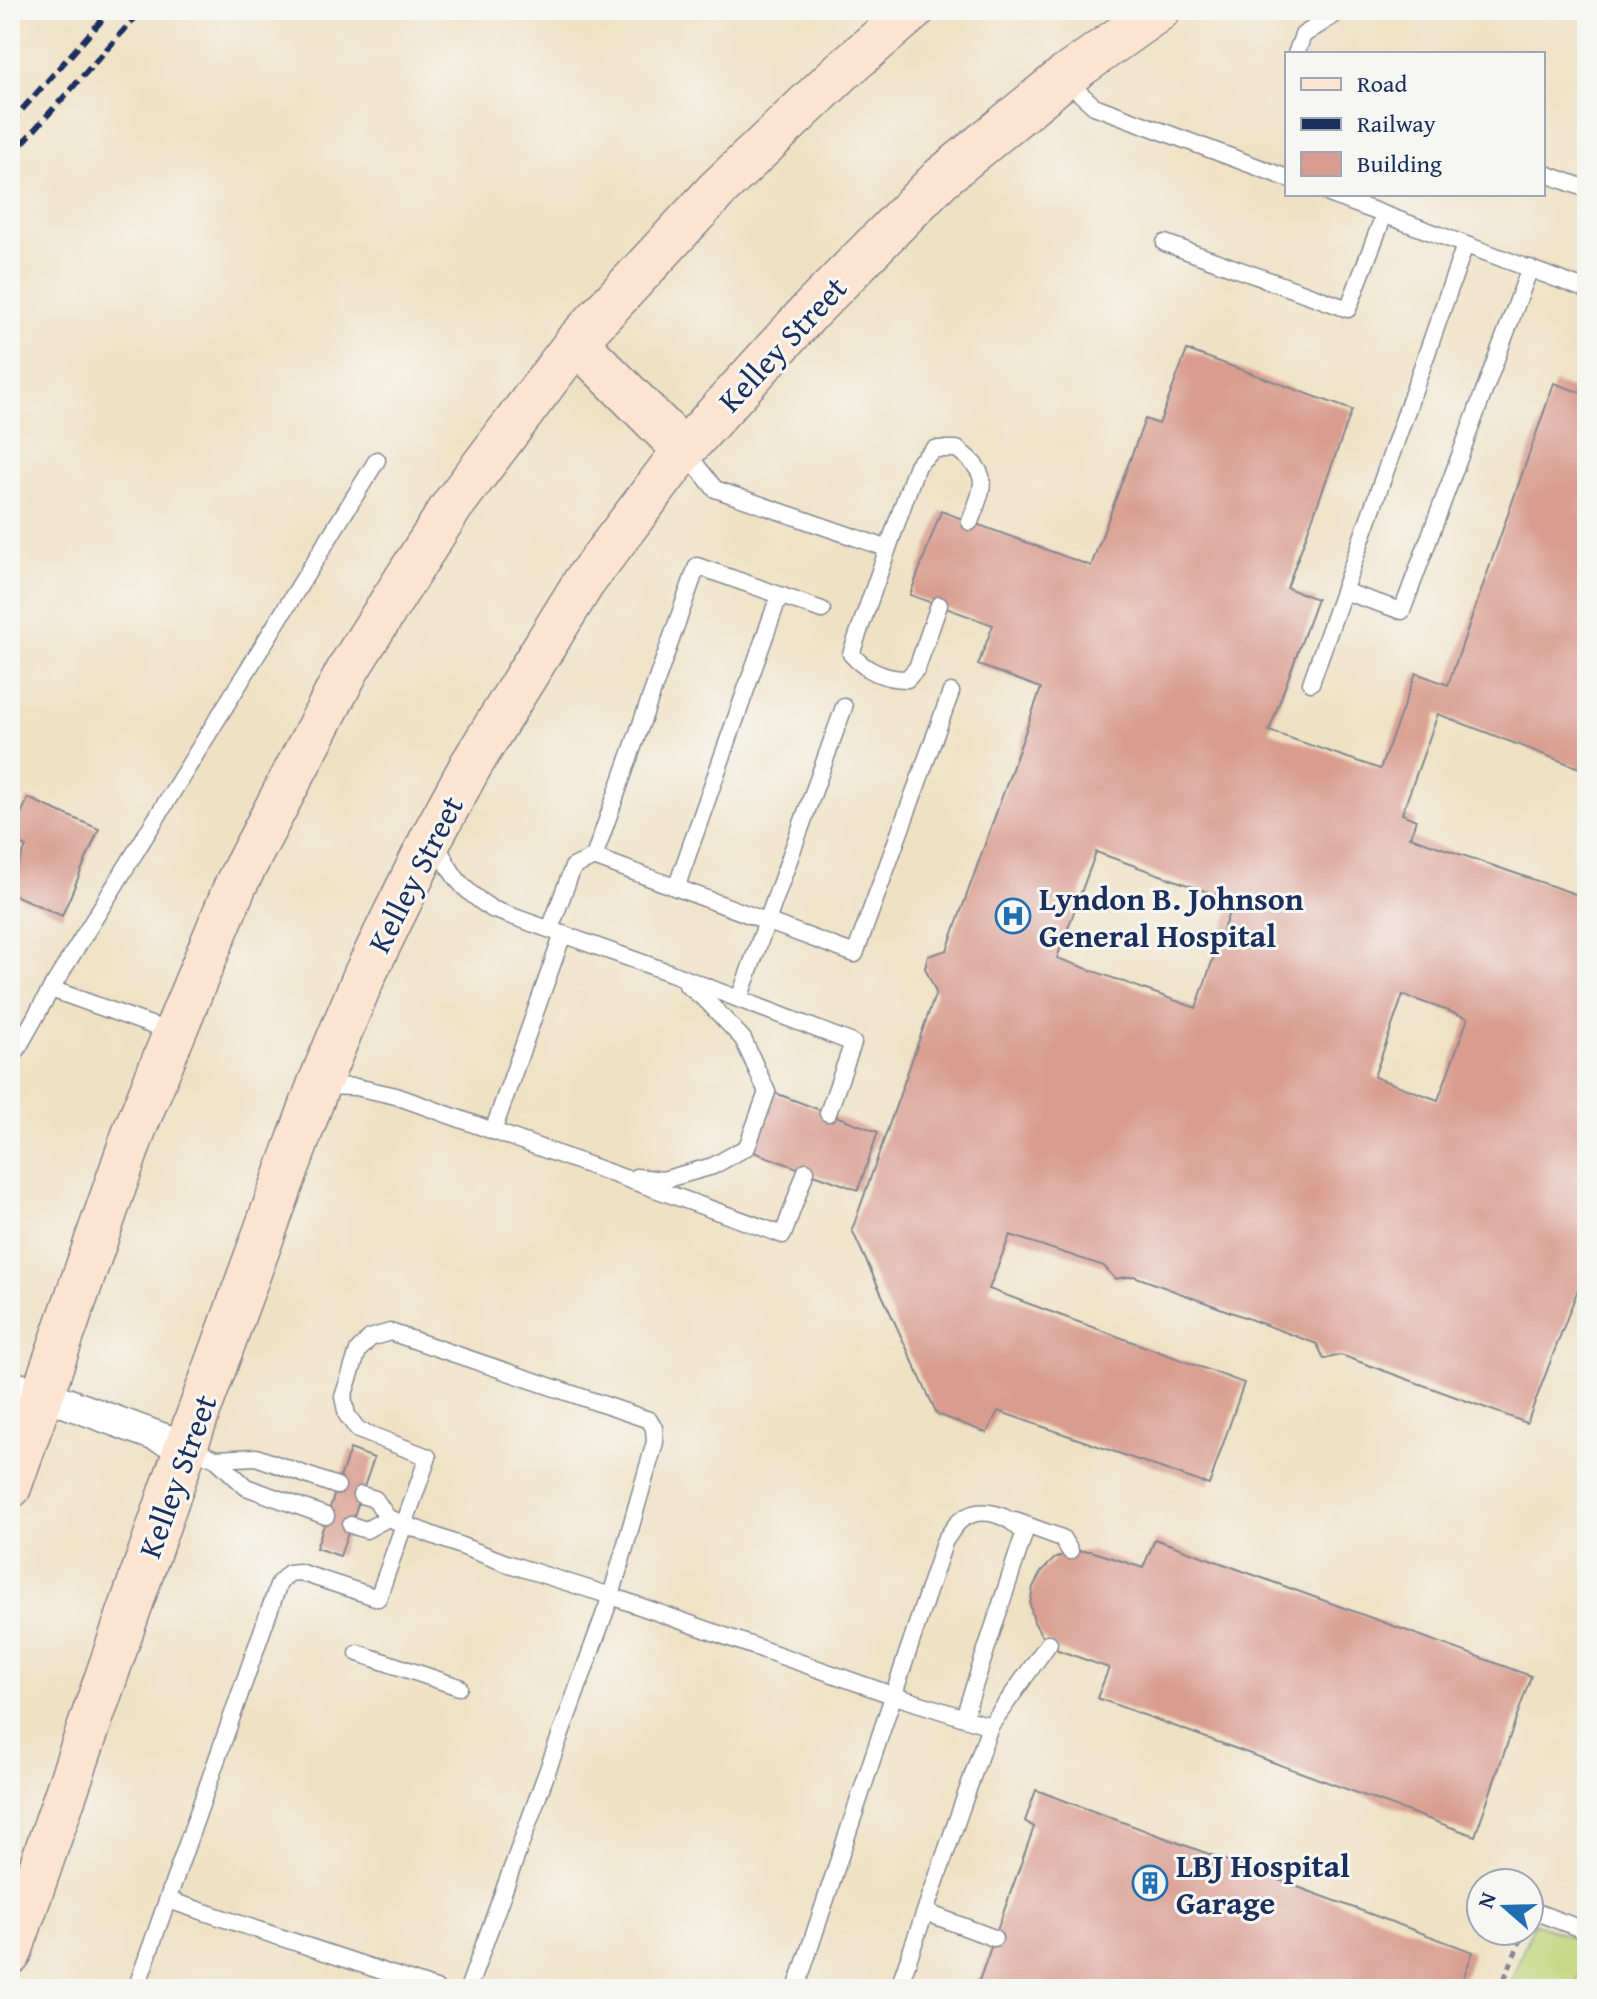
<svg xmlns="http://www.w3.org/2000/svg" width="1597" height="1999" viewBox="0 0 1597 1999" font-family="'Gentium Book Plus',serif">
<rect width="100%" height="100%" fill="#f6f6f2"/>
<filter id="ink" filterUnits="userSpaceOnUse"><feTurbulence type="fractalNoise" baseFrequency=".0125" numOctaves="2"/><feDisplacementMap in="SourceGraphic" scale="16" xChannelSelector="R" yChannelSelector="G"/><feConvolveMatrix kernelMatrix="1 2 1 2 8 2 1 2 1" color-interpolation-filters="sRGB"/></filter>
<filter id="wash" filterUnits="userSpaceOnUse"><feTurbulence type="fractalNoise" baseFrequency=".006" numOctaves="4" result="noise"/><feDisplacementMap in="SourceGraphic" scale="32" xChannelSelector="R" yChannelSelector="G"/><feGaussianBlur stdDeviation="1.8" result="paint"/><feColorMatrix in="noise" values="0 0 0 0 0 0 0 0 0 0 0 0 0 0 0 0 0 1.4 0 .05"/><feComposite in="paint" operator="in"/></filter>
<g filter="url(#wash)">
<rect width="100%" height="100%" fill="#efe1c3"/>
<polygon fill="#c0d478" stroke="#6e826b" stroke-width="2" points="1534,1923 1585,1942 1587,1953 1575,1989 1508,1989"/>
<g id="blocks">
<g fill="#d99d90" fill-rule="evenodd">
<path d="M1187 350 1352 410 1287 588 1317 599 1269 731 1380 769 1416 673 1448 685 1554 383 1587 395V771L1438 714 1402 814 1416 820 1410 837 1587 898V1286L1580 1284 1527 1423 1341 1355 1324 1359 1317 1344 1134 1276 1115 1279 1104 1266 1010 1235 989 1289 1244 1383 1209 1485 998 1411 987 1433 937 1414 852 1230 936 992 925 968 928 956 947 950 1041 688 978 665 993 625 910 595 941 511 1091 566 1145 419 1159 424ZM1096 852 1233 901 1196 1008 1057 958ZM1403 995 1468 1018 1438 1100 1374 1077Z"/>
<polygon points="28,798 99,829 62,916 10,893 10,883 26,847 10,840"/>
<polygon points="770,1091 878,1132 858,1190 748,1150"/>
<polygon points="350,1449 374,1458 340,1556 316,1548"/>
<polygon points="1155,1539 1531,1676 1475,1836 1097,1698 1109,1668 1058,1650 1043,1638 1034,1622 1030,1604 1033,1587 1041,1572 1054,1559 1070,1551 1091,1551 1143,1568"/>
<polygon points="1036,1790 1473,1952 1459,1989 976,1989 1034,1827 1025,1821"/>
</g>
</g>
</g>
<g filter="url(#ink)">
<use href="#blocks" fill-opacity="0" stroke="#858890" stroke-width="2"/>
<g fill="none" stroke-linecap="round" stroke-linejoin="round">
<g stroke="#858890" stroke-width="19">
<g id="service">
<polyline points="1296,54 1303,35 1342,10"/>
<polyline points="1064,79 1094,106 1287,178"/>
<polyline points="1543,173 1587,189"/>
<polyline points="1329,194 1587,290"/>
<polyline points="1165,243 1348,309 1384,215"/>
<polyline points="685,451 715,489 886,548"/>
<polyline points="1343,591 1402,611 1530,268"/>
<path d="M939 605 917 668 907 679C884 679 866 671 851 654L917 465 934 449H957C992 476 984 484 970 522"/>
<polyline points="822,610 697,566 594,857 855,954 951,692"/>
<polyline points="1311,683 1465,245"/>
<path d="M435 841C452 875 459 888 492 909L671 973 853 1043 828 1113"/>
<polyline points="676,888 779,596"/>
<polyline points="550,929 573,867 594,857"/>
<polyline points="739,999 844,707"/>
<polyline points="173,1033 51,989 377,460"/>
<polyline points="10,1062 51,989"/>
<polyline points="320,1086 356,1087 396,1096 783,1235 806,1171"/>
<polyline points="493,1131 563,934"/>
<polyline points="636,1177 663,1180 713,1166 747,1147 767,1092 743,1039 707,1001 687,985"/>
<polyline points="188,1448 216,1459 246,1487 326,1516"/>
<polyline points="216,1459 256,1457 337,1486"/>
<polyline points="361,1495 375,1499 388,1518 506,1563 611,1596 892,1695 990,1726 898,1989"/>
<polyline points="1015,1521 1062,1538 1070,1551"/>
<polyline points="351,1525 366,1530 388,1518"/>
<polyline points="358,1653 459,1687"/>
<polyline points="990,1726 1049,1643"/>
<polyline points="168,1900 436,1989"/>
<polyline points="1533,1911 1587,1931"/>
<polyline points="925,1912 994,1938"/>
<polyline points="136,1989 279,1583 289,1573 299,1572 378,1598 428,1457 358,1430 347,1415 343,1397 358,1351 370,1338 390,1332 649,1420 654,1428 655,1442 611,1596 468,1989"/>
<path d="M796 1989 945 1540C950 1534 955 1524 961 1520 982 1504 1011 1516 1024 1534L964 1717"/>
</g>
</g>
<g stroke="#858890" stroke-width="33">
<polyline id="minor" points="10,1386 42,1394 186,1447"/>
</g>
<g stroke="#858890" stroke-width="45">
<g id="secondary">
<polyline points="576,342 684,450"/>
<polyline points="10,1487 135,1129 174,1034 236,884 350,666 452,506 576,342 716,191 842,71 913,10"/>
<polyline points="10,1954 186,1447 318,1086 365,974 433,835 471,765 584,582 684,450 810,311 941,178 1063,78 1159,10"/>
</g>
</g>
<polyline stroke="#858890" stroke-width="5" stroke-dasharray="6 6" stroke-linecap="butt" points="1500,1989 1524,1932"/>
<use href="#service" stroke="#fff" stroke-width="16"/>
<use href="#minor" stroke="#fff" stroke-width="30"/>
<use href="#secondary" stroke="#fde4d1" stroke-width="42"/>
<g stroke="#1b2f5e" stroke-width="6" stroke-dasharray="12 6" stroke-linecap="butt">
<polyline points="10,123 111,10"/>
<polyline points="10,157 142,10"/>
</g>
</g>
</g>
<defs>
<g id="hospital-ring" transform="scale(1.8)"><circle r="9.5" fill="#f6f6f2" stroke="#1f6fb2" stroke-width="1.5"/><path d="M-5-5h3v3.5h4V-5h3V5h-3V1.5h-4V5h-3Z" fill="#1f6fb2"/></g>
<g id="building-ring" transform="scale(1.8)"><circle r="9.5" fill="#f6f6f2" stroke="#1f6fb2" stroke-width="1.5"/><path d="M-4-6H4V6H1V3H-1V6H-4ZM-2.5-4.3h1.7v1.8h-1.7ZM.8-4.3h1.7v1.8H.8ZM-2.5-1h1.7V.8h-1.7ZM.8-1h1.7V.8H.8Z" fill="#1f6fb2"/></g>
</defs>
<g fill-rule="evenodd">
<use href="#hospital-ring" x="1013" y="916"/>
<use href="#building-ring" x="1150" y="1883"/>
</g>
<g text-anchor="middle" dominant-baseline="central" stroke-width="6" stroke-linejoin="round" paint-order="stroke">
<g font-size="32" fill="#1b2f5e" stroke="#f6f6f2">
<text transform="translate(782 344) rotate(-47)">Kelley Street</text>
<text transform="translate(415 874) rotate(-63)">Kelley Street</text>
<text transform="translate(177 1476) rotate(-70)">Kelley Street</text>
</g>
<g font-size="32" font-weight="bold" fill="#1b2f5e" stroke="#f6f6f2" text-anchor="start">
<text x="1039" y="898">Lyndon B. Johnson<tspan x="1039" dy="37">General Hospital</tspan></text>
<text x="1176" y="1865">LBJ Hospital<tspan x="1176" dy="37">Garage</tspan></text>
</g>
</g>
<rect width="1597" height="1999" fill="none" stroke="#f6f6f2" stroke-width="40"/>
<rect x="1285" y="52" width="260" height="144" fill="#f6f6f2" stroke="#9ea6b7" stroke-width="2"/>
<rect x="1301" y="78" width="40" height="12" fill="#fde4d1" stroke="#9ea6b7" stroke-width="2"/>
<text x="1357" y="92" font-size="24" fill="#1b2f5e">Road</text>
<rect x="1301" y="118" width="40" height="12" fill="#1b2f5e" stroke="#9ea6b7" stroke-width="2"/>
<text x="1357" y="132" font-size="24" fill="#1b2f5e">Railway</text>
<rect x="1301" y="152" width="40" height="24" fill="#d99d90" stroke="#9ea6b7" stroke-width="2"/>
<text x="1357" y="172" font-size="24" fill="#1b2f5e">Building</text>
<g transform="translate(1505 1907) rotate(290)"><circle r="38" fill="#f6f6f2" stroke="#9ea6b7" stroke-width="2"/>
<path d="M0-6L14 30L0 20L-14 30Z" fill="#1f6fb2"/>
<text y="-12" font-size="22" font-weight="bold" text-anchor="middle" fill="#1b2f5e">N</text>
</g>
</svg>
